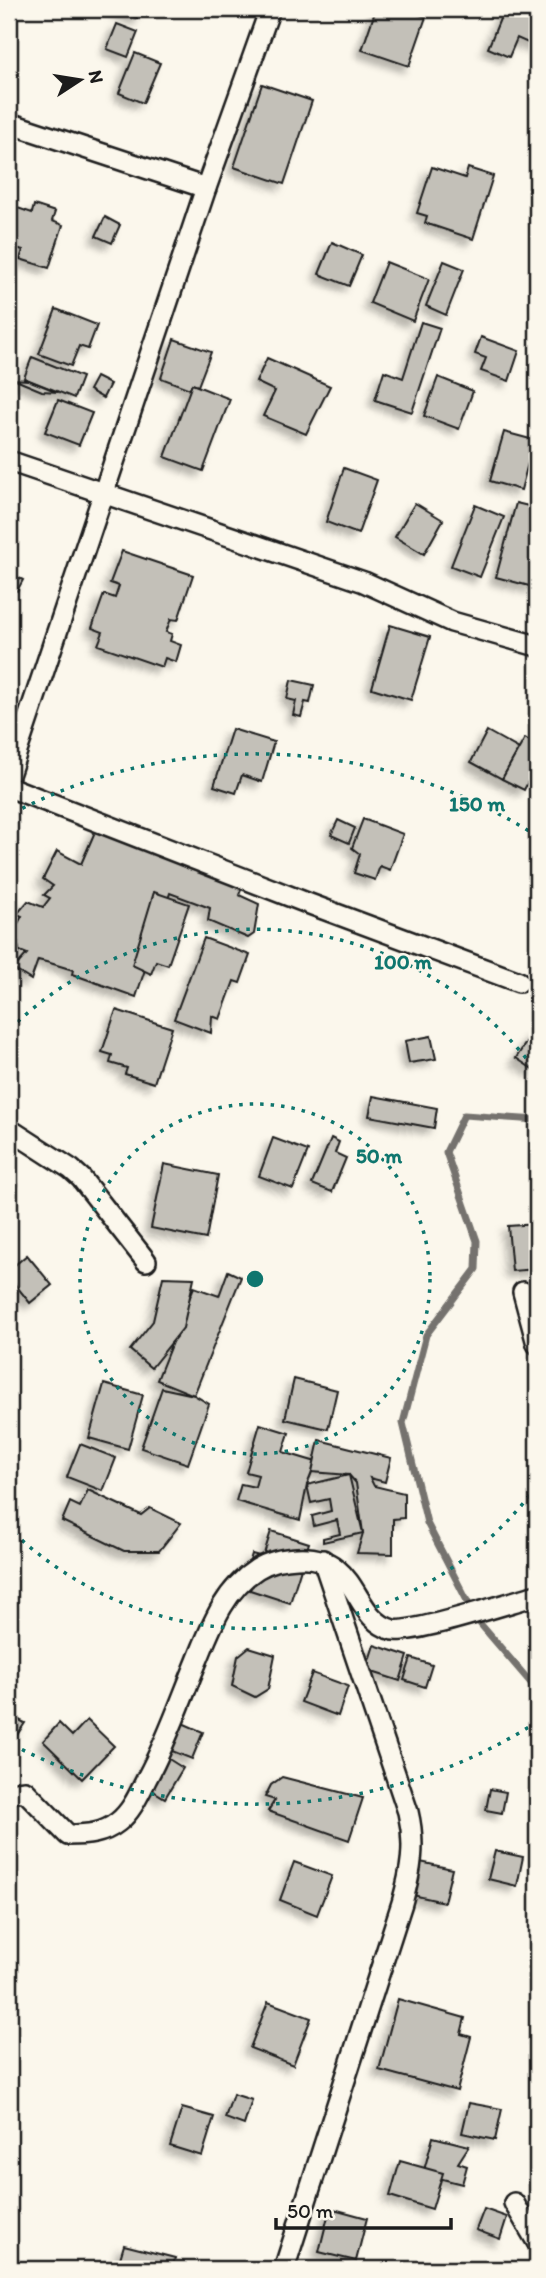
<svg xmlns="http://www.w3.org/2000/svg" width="546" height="2278" viewBox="0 0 546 2278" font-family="Itim,sans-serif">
<defs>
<filter id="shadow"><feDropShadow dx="-6" dy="6" stdDeviation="3.5" flood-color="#0004"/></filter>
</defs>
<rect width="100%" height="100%" fill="#fbf7ec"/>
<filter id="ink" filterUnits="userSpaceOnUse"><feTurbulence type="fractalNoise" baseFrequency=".0143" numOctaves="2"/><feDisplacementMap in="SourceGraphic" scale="14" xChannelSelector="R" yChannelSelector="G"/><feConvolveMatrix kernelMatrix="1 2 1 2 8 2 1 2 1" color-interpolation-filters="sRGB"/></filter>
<g filter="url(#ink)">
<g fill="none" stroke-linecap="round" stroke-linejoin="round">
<g stroke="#74726e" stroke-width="7">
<polyline points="537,1120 464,1115 446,1152 477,1241 476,1269 426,1335 403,1423 427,1523 477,1620 537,1690"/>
<polyline points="537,2010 531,2044 537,2056"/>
</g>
</g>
<g fill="#c3c0b8" stroke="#1c1c1c" stroke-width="2" filter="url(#shadow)">
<polygon points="114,9 143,9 139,19"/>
<polygon points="376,9 402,9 426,17 409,66 362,50"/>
<polygon points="504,9 529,9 537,12 537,47 517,38 509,57 488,48"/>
<polygon points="117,24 138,32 128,57 107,49"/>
<polygon points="135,53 160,63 143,103 119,93"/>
<polygon points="262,84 312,101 284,184 234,167"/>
<polygon points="432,167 465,178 468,168 493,176 473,239 425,223 427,216 417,213"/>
<polygon points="9,205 32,213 34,205 55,212 52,221 63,225 49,268 20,259 23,250 9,246"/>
<polygon points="105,217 120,225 112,243 96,236"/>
<polygon points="332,242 362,255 349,286 319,274"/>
<polygon points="444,261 464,269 446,315 426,306"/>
<polygon points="386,262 429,279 413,321 370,303"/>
<polygon points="56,309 97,325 88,349 79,346 71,366 39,354"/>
<polygon points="421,322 440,328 412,412 375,400 384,371 403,378"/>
<polygon points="481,337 519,351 509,381 481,371 486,358 475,354"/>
<polygon points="174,339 211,352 198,386 192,384 190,389 161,378"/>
<polygon points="32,357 82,377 74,398 24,378"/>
<polygon points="267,358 330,386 306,434 263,416 275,391 256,382"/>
<polygon points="96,377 110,384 103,398 89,390"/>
<polygon points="438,377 473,391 459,429 424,416"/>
<polygon points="13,379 28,380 58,392 42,391"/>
<polygon points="192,384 230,399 203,471 165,457"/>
<polygon points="58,400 92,413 79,445 45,432"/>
<polygon points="504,432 534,440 521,490 490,481"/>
<polygon points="344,468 377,480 358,534 326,522"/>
<polygon points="415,503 443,520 424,554 395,537"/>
<polygon points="516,503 537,508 537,570 533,587 496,577"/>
<polygon points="475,505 504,517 480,577 451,566"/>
<polygon points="122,551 193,575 178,620 171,619 166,632 172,634 170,641 181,645 176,662 165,658 162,667 98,645 103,632 92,628 104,594 115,598 119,586 110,583"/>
<polygon points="11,574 23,580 17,591 9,587"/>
<polygon points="390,625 430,637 411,700 372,688"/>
<polygon points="291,680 314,685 310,703 305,702 301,717 293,715 296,701 287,699"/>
<polygon points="232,729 274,742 262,782 242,775 236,793 214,786"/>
<polygon points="487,731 519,749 502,779 471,762"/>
<polygon points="525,738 537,745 537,764 524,790 502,779"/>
<polygon points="363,819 403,834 390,870 380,866 375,880 354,873 360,854 352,848"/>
<polygon points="338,820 355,828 349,843 331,835"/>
<polygon points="97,827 243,885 239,895 259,904 254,934 248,938 208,921 210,908 170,893 136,997 72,974 73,970 50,963 38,960 31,980 10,967 19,949 14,931 22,916 17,914 28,901 43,907 50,898 44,895 53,886 43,879 57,851 81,864"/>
<polygon points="154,892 189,904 168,965 156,961 151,974 132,965"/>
<polygon points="9,937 18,942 15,949 27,954 18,964 11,960 10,967"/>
<polygon points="204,938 250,955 240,983 234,981 220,1019 212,1016 211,1033 174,1019"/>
<polygon points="116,1010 172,1028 154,1083 125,1074 127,1068 110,1063 112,1055 102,1052"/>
<polygon points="533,1032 537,1035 537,1072 516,1058"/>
<polygon points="431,1036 436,1059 409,1063 405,1041"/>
<polygon points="373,1096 437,1108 434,1128 369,1116"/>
<polygon points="273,1138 308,1151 293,1189 259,1176"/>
<polygon points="331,1138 339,1142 335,1153 346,1158 332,1192 312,1184"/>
<polygon points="164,1164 218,1175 206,1239 151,1228"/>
<polygon points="9,1178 18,1185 9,1211"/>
<polygon points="537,1224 537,1269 512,1271 508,1226"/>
<polygon points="27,1255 52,1285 30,1303 9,1277 9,1270"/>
<polygon points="228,1271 241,1277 194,1395 157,1380 194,1287 219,1296"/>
<polygon points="163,1277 194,1278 183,1328 151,1368 130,1350 153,1321"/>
<polygon points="294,1379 337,1390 328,1429 285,1419"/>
<polygon points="104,1384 143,1395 128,1449 89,1438"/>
<polygon points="162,1388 194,1395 209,1404 188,1464 141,1448"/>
<polygon points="260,1424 289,1433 283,1452 316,1462 307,1485 300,1520 236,1501 241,1484 255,1487 258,1475 246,1472"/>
<polygon points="319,1440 391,1458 385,1482 370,1478 374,1486 404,1493 404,1518 393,1519 393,1554 357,1553 363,1533 356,1483 349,1475 312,1472"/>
<polygon points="80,1444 116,1458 103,1491 67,1477"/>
<polygon points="349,1475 363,1533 323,1542 323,1538 340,1534 337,1520 314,1526 312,1516 331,1511 329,1499 311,1503 307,1485"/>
<polygon points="88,1490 141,1515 150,1508 181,1523 159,1551 124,1551 62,1521 70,1502 80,1507"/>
<polygon points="271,1531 309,1543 290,1603 250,1590 255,1572 247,1570 252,1554 263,1557"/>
<polygon points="374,1645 408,1656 400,1681 366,1670"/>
<polygon points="249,1647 275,1655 268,1689 255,1697 232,1686 238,1656"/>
<polygon points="411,1658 432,1665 425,1687 404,1680"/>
<polygon points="312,1673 348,1686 338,1716 301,1702"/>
<polygon points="9,1715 25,1723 9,1747"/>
<polygon points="173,1719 203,1732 192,1759 162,1747"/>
<polygon points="87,1720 114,1746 82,1779 43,1741 59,1723 72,1736"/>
<polygon points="156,1751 183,1768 165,1798 137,1781"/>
<polygon points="282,1777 363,1798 349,1840 268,1811 275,1800 265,1797 271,1785"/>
<polygon points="490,1789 506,1792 502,1813 486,1810"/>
<polygon points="495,1851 523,1857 517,1886 488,1879"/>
<polygon points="416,1861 452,1869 444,1902 408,1894"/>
<polygon points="294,1862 332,1876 317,1915 280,1900"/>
<polygon points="398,1999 465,2018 461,2034 471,2037 457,2091 379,2070"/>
<polygon points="268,2002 311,2018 293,2065 250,2048"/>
<polygon points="233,2094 252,2100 244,2125 225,2118"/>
<polygon points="469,2103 502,2109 495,2140 462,2133"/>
<polygon points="182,2108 214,2117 202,2156 170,2146"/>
<polygon points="433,2137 469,2146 458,2163 467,2166 462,2184 423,2174"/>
<polygon points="400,2161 443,2173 432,2209 390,2196"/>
<polygon points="330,2208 367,2218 356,2261 319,2252"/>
<polygon points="484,2209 507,2217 500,2239 476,2230"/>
<polygon points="124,2245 175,2258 172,2269 117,2269"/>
</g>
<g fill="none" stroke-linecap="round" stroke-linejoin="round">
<g stroke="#1c1c1c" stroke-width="24">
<g id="street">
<polyline points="9,123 206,188"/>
<polyline points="9,461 364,582 452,622 537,646"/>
<polyline points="9,775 206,188 270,9"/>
<polyline points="9,787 307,903 519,982"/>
<polyline points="9,1129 71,1169 81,1178 146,1261"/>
<polyline points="523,1292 537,1344"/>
<path d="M9 1793 25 1791 68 1835C87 1835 103 1834 118 1822 132 1811 139 1794 147 1778 167 1741 181 1700 197 1661 211 1627 224 1590 257 1569 270 1561 282 1559 297 1558 360 1554 351 1619 393 1630 413 1634 511 1602 537 1595"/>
<polyline points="514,2203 537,2242"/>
<path d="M284 2269 402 1903C411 1871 416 1845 408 1812L323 1560"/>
</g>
</g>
<use href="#street" stroke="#fbf7ec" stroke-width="19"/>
</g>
</g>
<g fill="none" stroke="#0f766e" stroke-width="3.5" stroke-dasharray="3.5 7">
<circle cx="255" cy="1279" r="175"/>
<path d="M536 1487A350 350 0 0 1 10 1529M10 1029A350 350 0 0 1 536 1071"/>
<path d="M537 1722A525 525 0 0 1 13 1745M13 813A525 525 0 0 1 537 836"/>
</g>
<circle cx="255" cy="1279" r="10" fill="#0f766e" stroke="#fbf7ec" stroke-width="3.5"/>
<g font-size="21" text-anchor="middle" font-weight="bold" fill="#0f766e" stroke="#fbf7ec" stroke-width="5" stroke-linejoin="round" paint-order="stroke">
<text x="477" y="811">150 m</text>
<text x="403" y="969">100 m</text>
<text x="379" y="1163">50 m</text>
</g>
<rect width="546" height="2278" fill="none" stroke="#fbf7ec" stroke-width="35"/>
<rect x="18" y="18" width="511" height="2243" fill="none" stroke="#1c1c1c" stroke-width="2.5" filter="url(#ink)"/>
<g transform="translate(80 80) rotate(78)" stroke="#fbf7ec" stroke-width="5" paint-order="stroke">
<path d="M0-5L12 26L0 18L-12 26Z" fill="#1c1c1c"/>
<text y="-10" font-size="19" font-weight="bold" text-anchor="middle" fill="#1c1c1c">N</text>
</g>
<path d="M276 2218v10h175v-10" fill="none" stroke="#1c1c1c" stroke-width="3.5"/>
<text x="287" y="2218" font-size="21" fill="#1c1c1c" stroke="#fbf7ec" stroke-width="5" paint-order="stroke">50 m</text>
</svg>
